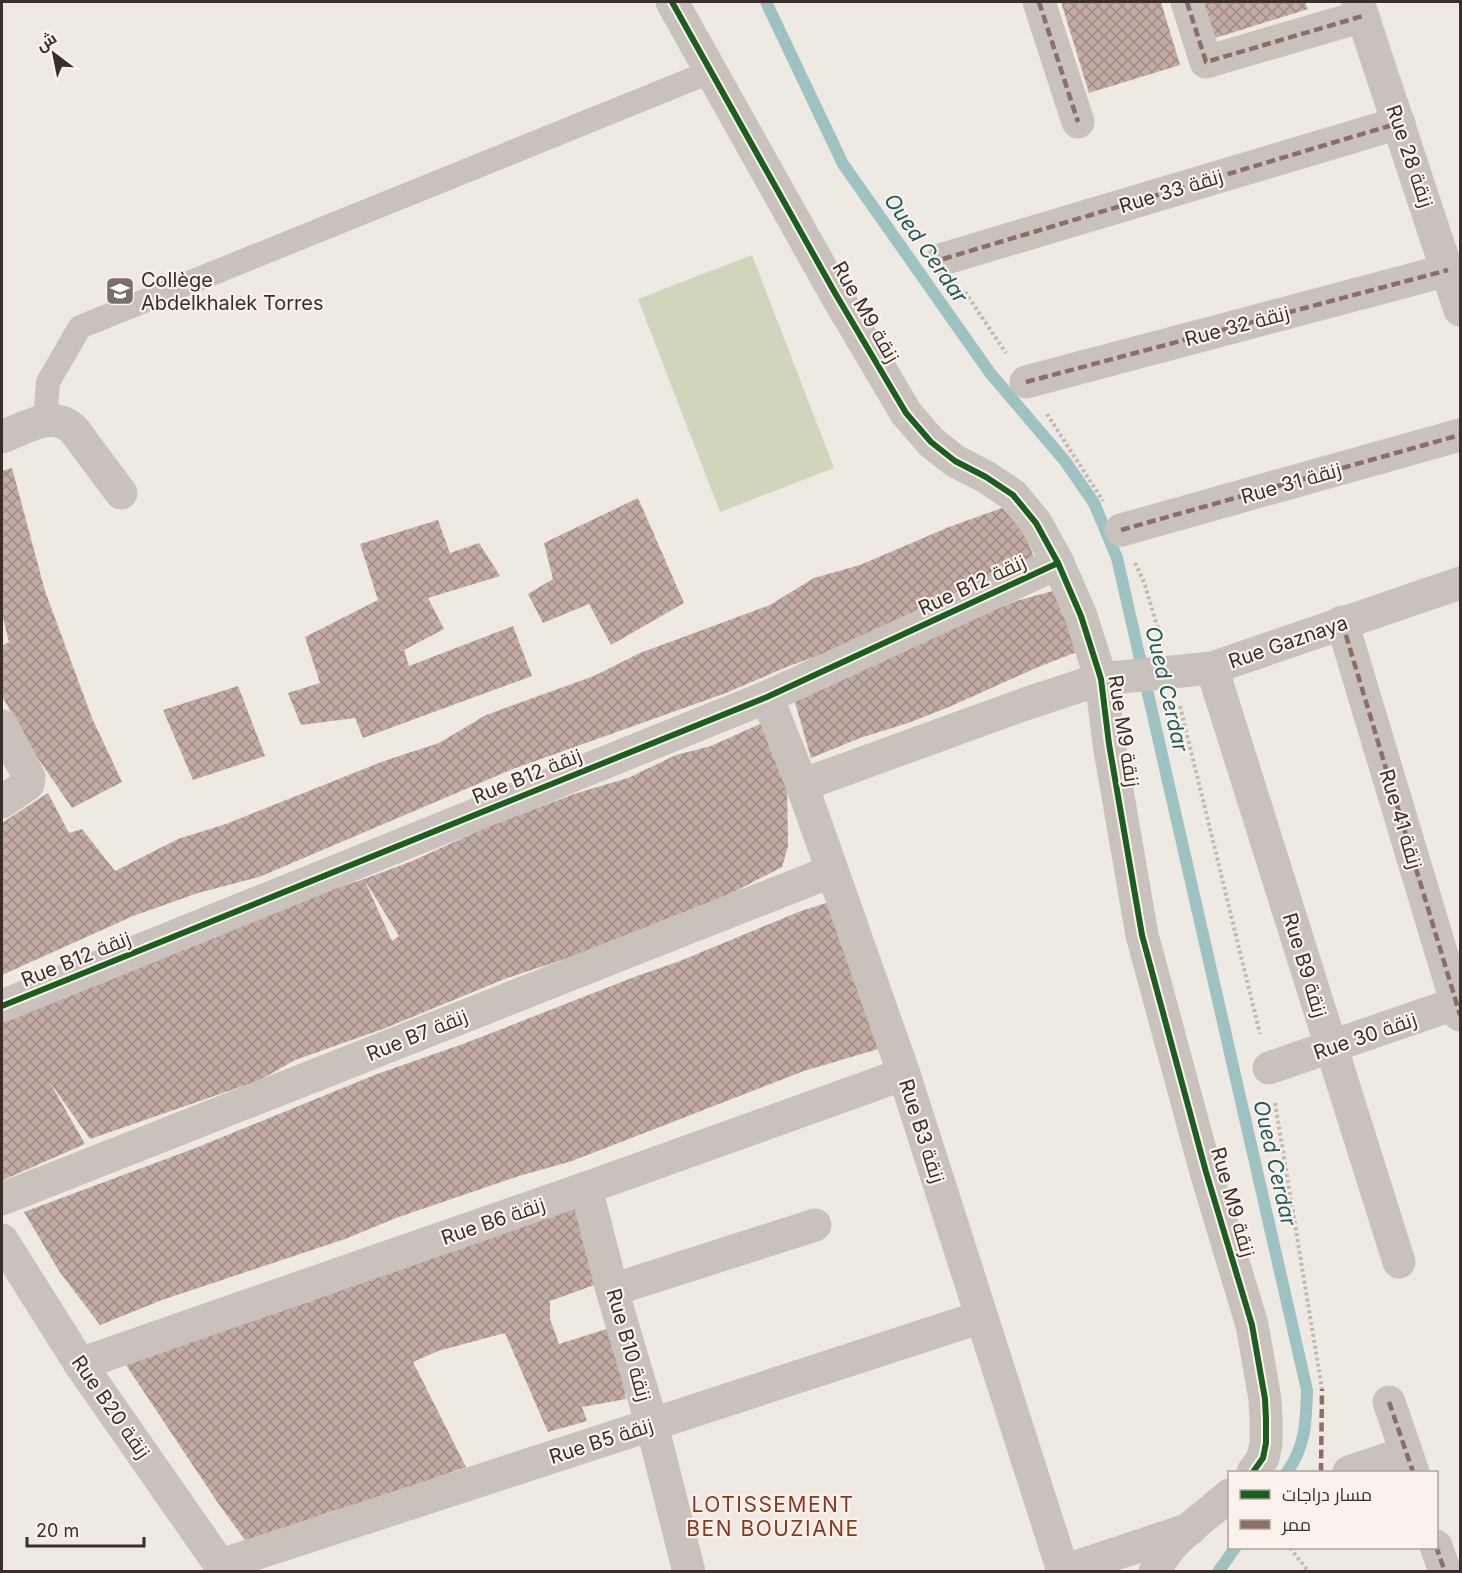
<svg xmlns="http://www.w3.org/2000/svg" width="1462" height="1573" viewBox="0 0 1462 1573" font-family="Inter,Cairo,sans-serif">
<defs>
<pattern id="building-cross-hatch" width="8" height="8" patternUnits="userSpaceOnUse" patternTransform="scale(1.5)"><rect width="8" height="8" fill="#c3aca4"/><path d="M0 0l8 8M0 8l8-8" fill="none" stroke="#9f8c86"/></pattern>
</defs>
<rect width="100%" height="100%" fill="#efe9e3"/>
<polygon fill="#d0d5bc" points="752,255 834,468 720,512 638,299"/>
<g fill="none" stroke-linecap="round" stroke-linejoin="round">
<g stroke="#9ec2c1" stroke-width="12">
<path d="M766 2 843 164 990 373 1065 461 1094 503 1117 558 1307 1390C1306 1421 1306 1446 1287 1472"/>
<polyline points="1218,1572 1235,1548"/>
</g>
</g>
<g fill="url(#building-cross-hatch)">
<polygon points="1061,2 1161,2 1180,65 1089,93"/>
<polygon points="1201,2 1305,2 1308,9 1212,39"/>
<polygon points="12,468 45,591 92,718 122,782 72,808 35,754 2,696 2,646 9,642 2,614 2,471"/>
<polygon points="638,498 684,603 611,645 589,604 543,623 528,594 553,579 544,543"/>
<polygon points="1013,504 1034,557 837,649 789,666 726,693 513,769 259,877 198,893 133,916 2,975 2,823 48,793 69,833 82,829 115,871 178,839 226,824 384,761 439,743 486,715 594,676 640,653 770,605 814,578 860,565 949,527"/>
<polygon points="438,520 450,553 479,543 500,576 428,598 444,629 404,650 409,666 513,626 532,676 363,738 355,718 301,725 288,693 320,683 305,637 378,600 360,544"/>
<polygon points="1064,588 1090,647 1038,667 949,707 908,723 860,738 811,758 792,692 1016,601"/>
<polygon points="238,686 265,756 193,780 163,710"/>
<polygon points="762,723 787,784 788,846 782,867 732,893 589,951 507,978 383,1029 295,1060 260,1080 90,1139 49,1081 85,1144 3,1180 2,1176 2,1017 319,894 364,879 392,941 399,936 364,879 410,862 487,827 577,793 628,778 676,755 711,746"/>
<polygon points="839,899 885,1047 804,1071 572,1161 519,1176 396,1218 345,1239 162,1300 100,1325 59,1271 24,1212 198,1147 377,1074 463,1044 637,976 680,961 801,911"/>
<polygon points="581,1206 597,1284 550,1301 550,1319 559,1344 613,1327 626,1399 582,1407 587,1421 548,1432 505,1333 438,1351 413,1362 466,1467 383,1496 323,1514 250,1547 218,1503 124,1362 244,1321 309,1302 358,1281"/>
</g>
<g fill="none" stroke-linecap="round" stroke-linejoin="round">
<g stroke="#c1b9b4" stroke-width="4" stroke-dasharray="3 3" stroke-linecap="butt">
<polyline points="965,292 1006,353"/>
<polyline points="1047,414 1103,501"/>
<polyline points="1135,563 1144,582 1160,636"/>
<polyline points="1180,706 1260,1034"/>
<polyline points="1275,1103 1322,1389"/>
<polyline points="1290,1548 1309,1572"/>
</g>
<polyline stroke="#c8c1bc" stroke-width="24" points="45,421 48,382 80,327 710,72"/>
<g stroke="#c8c1bc" stroke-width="33">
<polyline points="1039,2 1078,122"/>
<polyline points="1187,2 1206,62 1363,16"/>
</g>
<g stroke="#c8c1bc" stroke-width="33">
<polyline points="672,2 835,293 906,413 931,442 955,461 986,477 1013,495 1036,523 1058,563 1081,616 1101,679 1109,744 1142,935 1206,1172 1252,1325 1265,1399 1266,1419 1266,1443 1263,1458 1253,1472"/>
<polyline points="1358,2 1460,310"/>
<polyline points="943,259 1399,123"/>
<polyline points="1026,382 1448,270"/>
<path d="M2 437C25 428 53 409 74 430L121 493"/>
<polyline points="1121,530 1460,435"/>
<polyline points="1342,622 1460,1015"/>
<polyline points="1212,668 1399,1262"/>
<polyline points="767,697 802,785 904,1074 1063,1571"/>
<polyline points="2,726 29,777 28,784 2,802"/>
<polyline points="802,785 1025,704 1101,679 1212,668 1460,583"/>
<polyline points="2,1006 767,697 1058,563"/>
<polyline points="1269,1068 1460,1002"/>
<polyline points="586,1188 612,1290 652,1425 689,1572"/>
<polyline points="2,1199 832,871"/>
<polyline points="612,1290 815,1225"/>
<polyline points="80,1364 586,1188 904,1074"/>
<polyline points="1389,1402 1413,1472"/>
<polyline points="1349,1472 1406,1453"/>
<polyline points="1436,1546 1445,1572"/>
<polyline points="221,1565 981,1317"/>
<polyline points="1061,1572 1190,1529"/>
<path d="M1155 1572C1166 1542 1206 1516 1230 1495"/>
</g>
<polyline stroke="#c8c1bc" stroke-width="33" points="2,1240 80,1364 225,1572"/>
<g stroke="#8d6e63" stroke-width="4.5" stroke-dasharray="9 4.5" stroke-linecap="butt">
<polyline points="1039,2 1078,122"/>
<polyline points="1187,2 1206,62 1363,16"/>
<polyline points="943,259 1399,123"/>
<polyline points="1026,382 1448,270"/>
<polyline points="1121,530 1460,435"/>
<polyline points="1342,622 1460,1015"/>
<polyline points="1389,1402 1413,1472"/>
<polyline points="1321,1472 1322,1389"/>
<polyline points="1436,1546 1445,1572"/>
</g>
<g stroke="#fbf3eb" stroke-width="10">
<g id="cycleway">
<polyline points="672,2 835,293 906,413 931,442 955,461 986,477 1013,495 1036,523 1058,563 1081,616 1101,679 1109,744 1142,935 1206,1172 1252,1325 1265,1399 1266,1419 1266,1443 1263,1458 1253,1472"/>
<polyline points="2,1006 767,697 1058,563"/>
</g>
</g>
<use href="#cycleway" stroke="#1b5e20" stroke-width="6"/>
</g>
<defs>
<g id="school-square" transform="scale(1.5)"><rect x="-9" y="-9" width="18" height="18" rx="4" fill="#796f6a" stroke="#fbf3eb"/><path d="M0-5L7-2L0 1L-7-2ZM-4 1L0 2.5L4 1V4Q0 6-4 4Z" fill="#fff"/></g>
</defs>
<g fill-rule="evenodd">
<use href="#school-square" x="120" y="291"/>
</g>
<g text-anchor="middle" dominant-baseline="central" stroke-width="4.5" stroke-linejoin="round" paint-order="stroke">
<g font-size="20" fill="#392e29" stroke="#fbf3eb">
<text transform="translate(1410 156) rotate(71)">Rue 28 زنقة</text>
<text transform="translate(1171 191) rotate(-17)">Rue 33 زنقة</text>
<text transform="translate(866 312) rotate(60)">Rue M9 زنقة</text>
<text transform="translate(1237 326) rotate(-15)">Rue 32 زنقة</text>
<text transform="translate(1291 483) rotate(-16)">Rue 31 زنقة</text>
<text transform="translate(972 585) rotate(-25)">Rue B12 زنقة</text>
<text transform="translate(1288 642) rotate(-19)">Rue Gaznaya</text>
<text transform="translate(1124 731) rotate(81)">Rue M9 زنقة</text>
<text transform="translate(527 776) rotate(-22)">Rue B12 زنقة</text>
<text transform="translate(1401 819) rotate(73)">Rue 41 زنقة</text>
<text transform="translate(76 959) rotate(-22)">Rue B12 زنقة</text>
<text transform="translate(1305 965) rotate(73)">Rue B9 زنقة</text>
<text transform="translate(417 1035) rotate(-22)">Rue B7 زنقة</text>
<text transform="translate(1365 1036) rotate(-19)">Rue 30 زنقة</text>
<text transform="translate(922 1131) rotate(72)">Rue B3 زنقة</text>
<text transform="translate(1233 1202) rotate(74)">Rue M9 زنقة</text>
<text transform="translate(493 1221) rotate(-19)">Rue B6 زنقة</text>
<text transform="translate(629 1345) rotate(74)">Rue B10 زنقة</text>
<text transform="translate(111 1407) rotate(55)">Rue B20 زنقة</text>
<text transform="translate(601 1441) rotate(-18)">Rue B5 زنقة</text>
</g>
<g font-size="20" fill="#392e29" stroke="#fbf3eb" text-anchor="start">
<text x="141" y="280">Collège<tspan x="141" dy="23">Abdelkhalek Torres</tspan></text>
</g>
<g font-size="21" font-style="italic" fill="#1c5a5d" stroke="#fbf3eb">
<text transform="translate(926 248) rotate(55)">Oued Cerdar</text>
<text transform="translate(1167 689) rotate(77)">Oued Cerdar</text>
<text transform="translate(1275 1163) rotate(77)">Oued Cerdar</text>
</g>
<g font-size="21" letter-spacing="1.5" fill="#8c361e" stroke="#fbf3eb">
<text x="773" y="1504">LOTISSEMENT<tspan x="773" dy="24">BEN BOUZIANE</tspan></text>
</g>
</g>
<rect width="1462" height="1573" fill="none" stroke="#392e29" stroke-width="6"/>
<rect x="1228" y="1471" width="210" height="78" fill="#fbf3eb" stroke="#ada49d" stroke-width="1.5"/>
<rect x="1240" y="1490" width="30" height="9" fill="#1b5e20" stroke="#ada49d" stroke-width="1.5"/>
<text x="1282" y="1501" font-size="18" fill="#392e29">مسار دراجات</text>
<rect x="1240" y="1520" width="30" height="9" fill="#8d6e63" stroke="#ada49d" stroke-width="1.5"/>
<text x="1282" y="1531" font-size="18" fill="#392e29">ممر</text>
<g transform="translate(54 54) rotate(328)" stroke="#fbf3eb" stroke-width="4.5" paint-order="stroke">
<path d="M0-4.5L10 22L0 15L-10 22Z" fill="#392e29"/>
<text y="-9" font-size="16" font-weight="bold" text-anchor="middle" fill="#392e29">ش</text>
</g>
<path d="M27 1537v9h117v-9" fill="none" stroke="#392e29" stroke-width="3"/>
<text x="36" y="1537" font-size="18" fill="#392e29" stroke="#fbf3eb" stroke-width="4.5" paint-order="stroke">20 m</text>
</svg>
